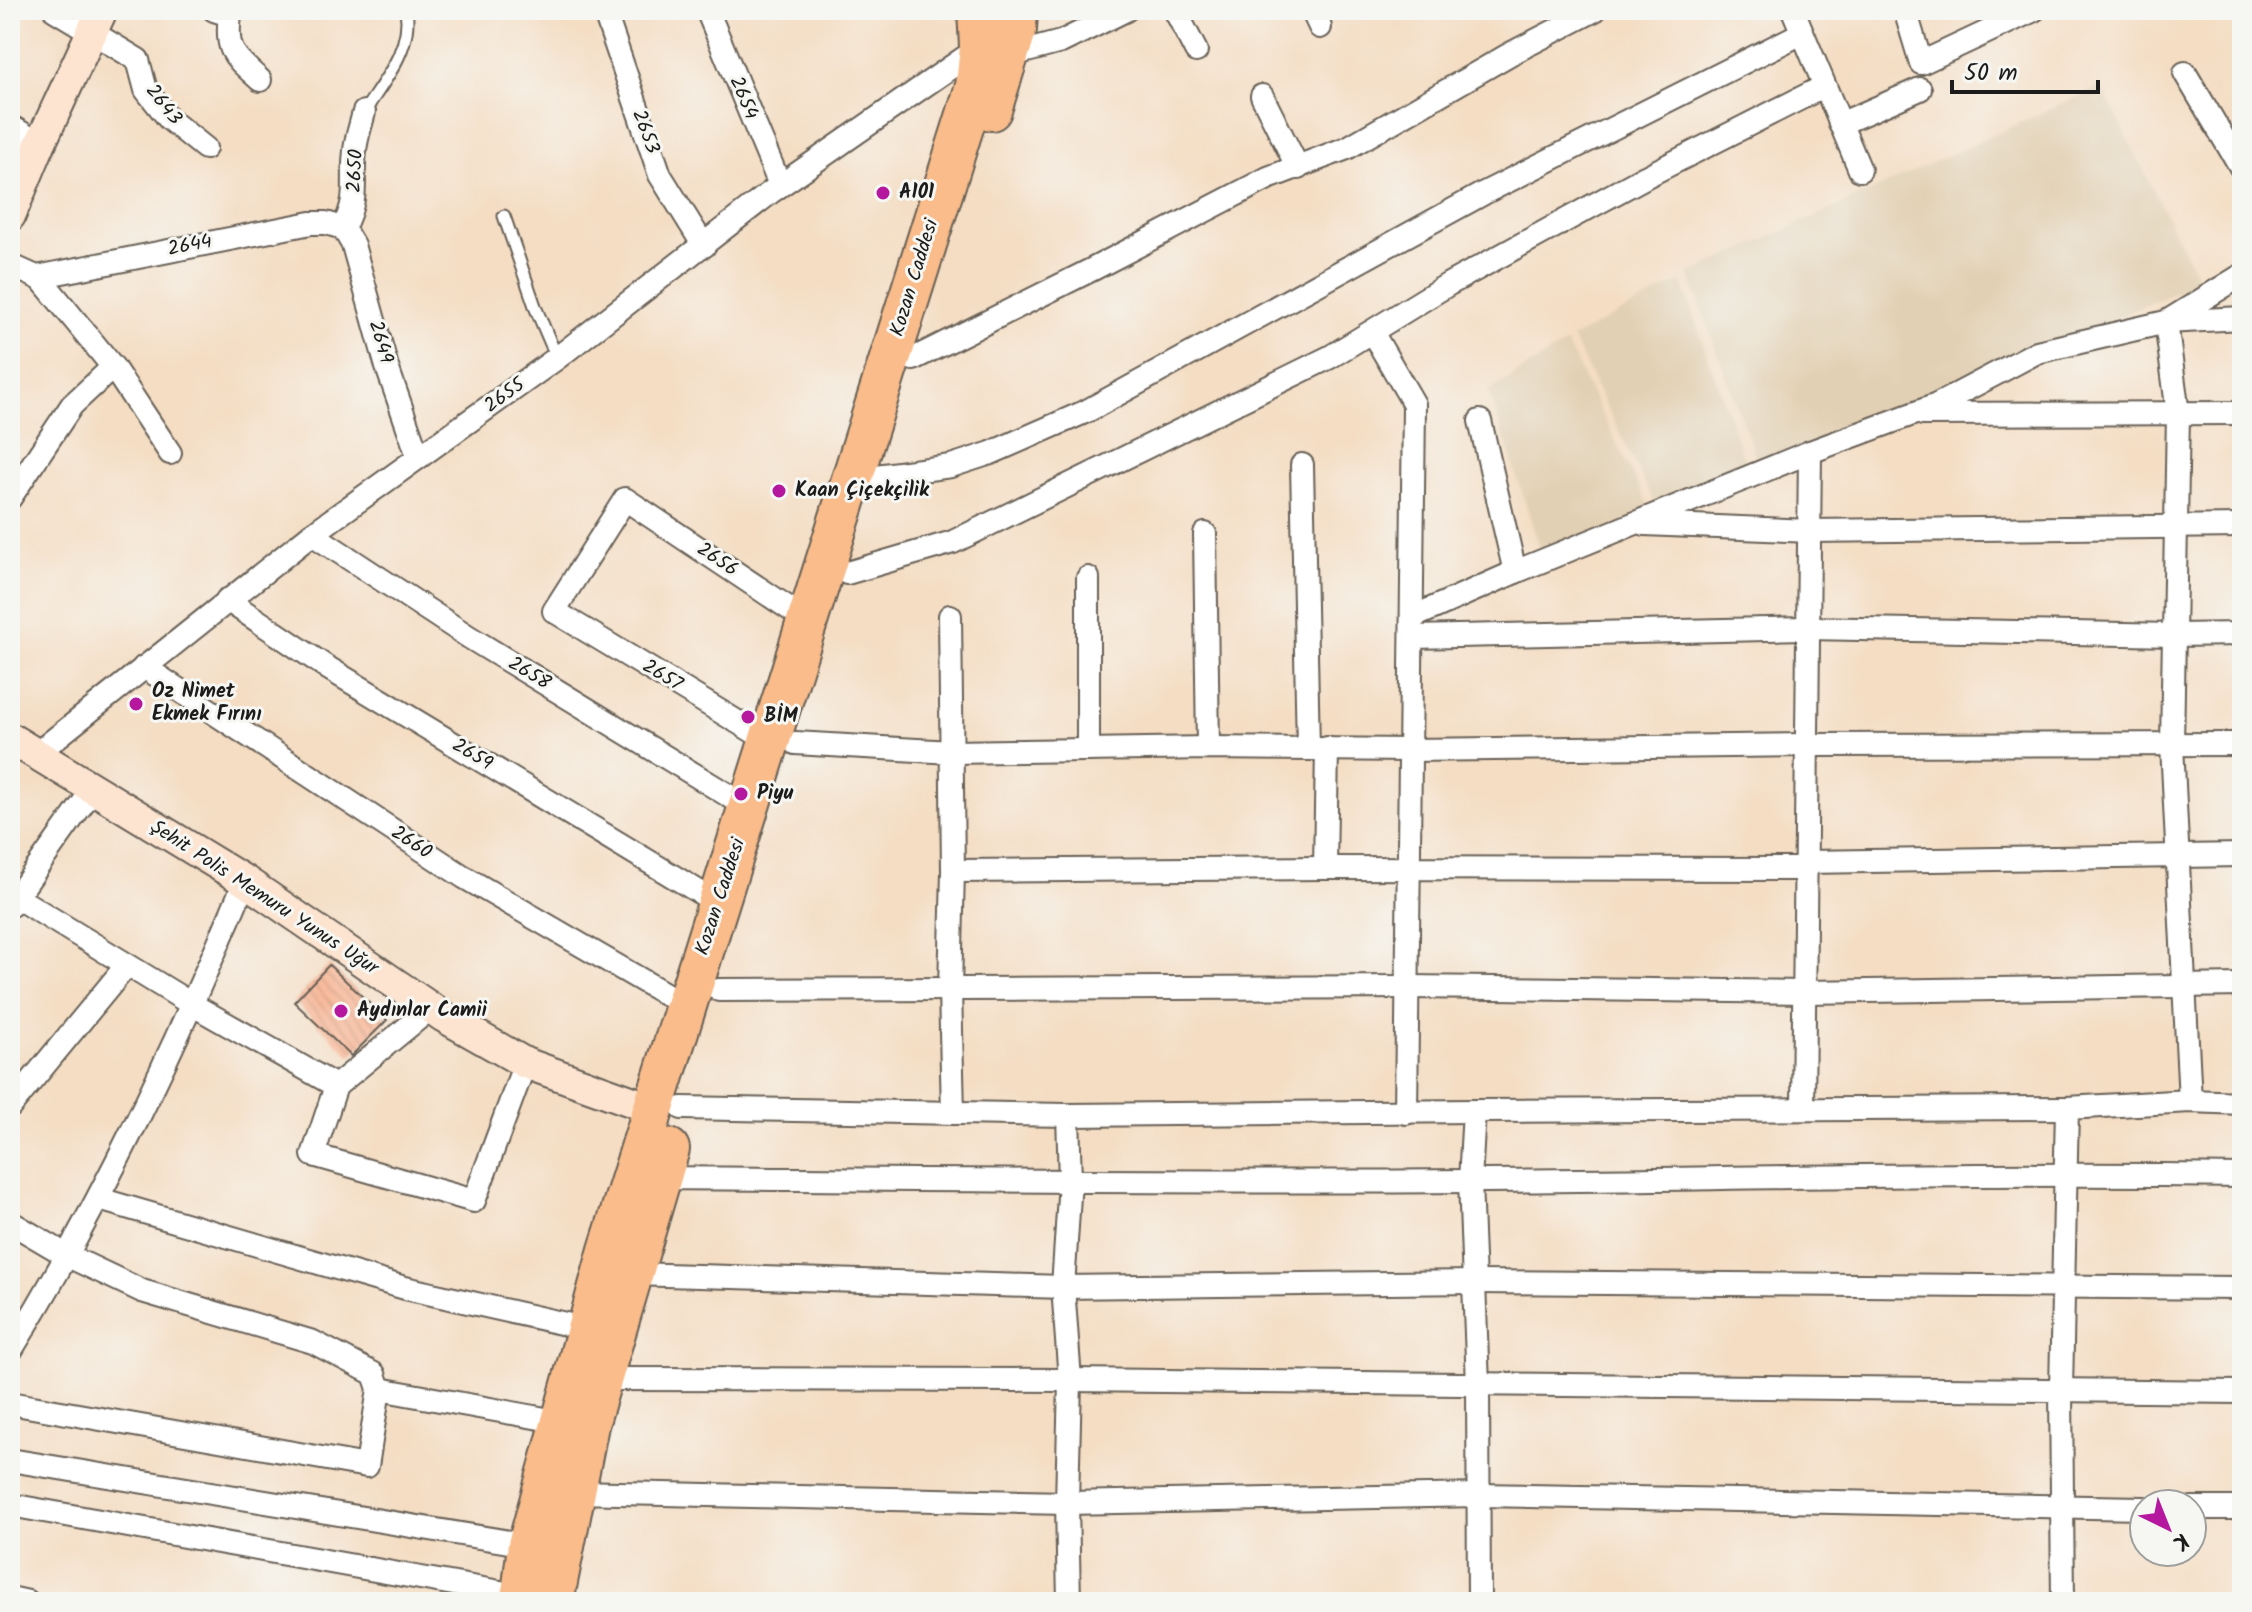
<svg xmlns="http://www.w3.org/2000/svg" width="2252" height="1612" viewBox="0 0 2252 1612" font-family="Kalam,sans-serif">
<defs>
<pattern id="building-back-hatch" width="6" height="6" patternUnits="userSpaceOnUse" patternTransform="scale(2)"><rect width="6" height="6" fill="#f8ab86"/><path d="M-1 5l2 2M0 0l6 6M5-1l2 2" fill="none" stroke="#d49373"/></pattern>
</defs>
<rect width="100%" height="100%" fill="#f6f6f2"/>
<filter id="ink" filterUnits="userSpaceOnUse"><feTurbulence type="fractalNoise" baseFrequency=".0125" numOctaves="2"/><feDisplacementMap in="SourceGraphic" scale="16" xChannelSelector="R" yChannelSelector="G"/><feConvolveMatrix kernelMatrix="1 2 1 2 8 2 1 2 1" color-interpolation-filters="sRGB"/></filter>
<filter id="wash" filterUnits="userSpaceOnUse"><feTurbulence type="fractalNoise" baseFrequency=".006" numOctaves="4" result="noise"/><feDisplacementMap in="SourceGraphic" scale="32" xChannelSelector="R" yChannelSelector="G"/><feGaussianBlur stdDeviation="1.8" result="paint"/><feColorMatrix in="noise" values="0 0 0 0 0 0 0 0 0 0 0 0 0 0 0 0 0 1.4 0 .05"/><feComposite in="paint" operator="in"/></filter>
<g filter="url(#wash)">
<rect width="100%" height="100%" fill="#f4ddc3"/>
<g fill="#e2d0b4">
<polygon points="2101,86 2200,282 1760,469 1689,274"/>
<polygon points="1681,281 1747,468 1658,509 1572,338"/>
<polygon points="1566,343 1651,511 1542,554 1489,391"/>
</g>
<g id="blocks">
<polygon fill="url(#building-back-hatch)" points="329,965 387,1020 351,1056 294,1002"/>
</g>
</g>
<g filter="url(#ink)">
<use href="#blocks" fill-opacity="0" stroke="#686056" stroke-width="2"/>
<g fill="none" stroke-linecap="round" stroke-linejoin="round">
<g stroke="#686056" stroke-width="15">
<g id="lane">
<path d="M364 112C383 82 413 48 406 10"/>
<polyline points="504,216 536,309 557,358"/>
</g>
</g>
<g stroke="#686056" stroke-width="26">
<g id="street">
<polyline points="55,10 138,60 146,90 169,119 205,148"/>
<path d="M214 10 230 15C225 52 234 56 260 80"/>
<polyline points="604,10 660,175 704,246"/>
<polyline points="707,10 780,185"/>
<polyline points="1175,10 1196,51"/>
<polyline points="1312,10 1320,27"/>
<polyline points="1793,10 1860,170"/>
<polyline points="1905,10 1921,63 2034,10"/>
<polyline points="1008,56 1061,42 1126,10"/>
<polyline points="2185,73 2242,169"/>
<polyline points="1262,96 1298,168"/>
<polyline points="1840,124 1920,89"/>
<polyline points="10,126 40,144"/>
<polyline points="343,228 353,245 387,367 418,456"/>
<path d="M343 228C360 195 351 184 355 151 356 138 361 125 364 112"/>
<polyline points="10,265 41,279 113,367 170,453"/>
<polyline points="37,277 311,223 326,223 343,228"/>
<polyline points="1372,332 1414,404 1406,1113"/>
<polyline points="913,359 1095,268 1268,178 1347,148 1510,54 1595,10"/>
<polyline points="1923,414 2242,413"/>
<polyline points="1480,421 1515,572"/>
<polyline points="1302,465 1308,748"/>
<polyline points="876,476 951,466 991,453 1087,411 1484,193 1802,33"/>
<polyline points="10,498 72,405 113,367"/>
<polyline points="1645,524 1810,531 2242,526"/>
<polyline points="312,534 469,637 749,808"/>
<polyline points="1205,534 1208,748"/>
<polyline points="847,573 953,542 1330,357 1449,284 1645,177 1823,87"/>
<polyline points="227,600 328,668 719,904"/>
<polyline points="950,616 953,871 950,989 953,1113"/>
<polyline points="1413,617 1515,572 1810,452 1937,405 2037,352 2166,322 2242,318"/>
<polyline points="1413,637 1807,628 2174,635 2242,634"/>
<polyline points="144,667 464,877 686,1006"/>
<polyline points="769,741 554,611 625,499 808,621"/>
<polyline points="795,743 952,752 1208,748 1410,750 1807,745 2242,744"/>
<polyline points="1088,750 1088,578"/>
<polyline points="36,754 312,534 557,358 771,192 980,47"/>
<polyline points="1806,862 2242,855"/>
<polyline points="1325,868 1327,748"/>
<polyline points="953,871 1325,868 1807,869"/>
<polyline points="16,897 193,1005 336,1086 431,1008"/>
<polyline points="10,906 93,789"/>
<polyline points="719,990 1408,987 1805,992 2242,985"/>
<polyline points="336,1086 313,1155 474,1201 525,1063"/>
<polyline points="2190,1101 2172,745 2178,414 2166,322 2242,275"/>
<polyline points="10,1107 127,965"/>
<polyline points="682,1108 1068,1115"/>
<polyline points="1803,1109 1810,452"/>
<path d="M660 1178C931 1180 1201 1183 1471 1181 1728 1179 1985 1172 2242 1176"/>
<polyline points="99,1199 405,1288 588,1329"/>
<polyline points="10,1222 66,1255 142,1291 313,1342 374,1374 379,1389 367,1466 10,1403"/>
<polyline points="632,1274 1063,1287 1475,1282 2242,1288"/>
<path d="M10 1352C103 1202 177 1043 245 881"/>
<polyline points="602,1379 1070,1380 2242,1392"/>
<polyline points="379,1389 562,1422"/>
<polyline points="10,1460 528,1545"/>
<polyline points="575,1492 1067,1503 1480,1495 2144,1508"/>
<polyline points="10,1505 522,1596"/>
<polyline points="2192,1508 2242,1508"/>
<polyline points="10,1598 28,1602"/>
<polyline points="1069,1602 1067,1503 1070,1380 1063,1287 1070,1181 1068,1115 1474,1111"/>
<polyline points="1479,1602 1478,1385 1470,1181 1474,1111 2067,1108"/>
<polyline points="2063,1602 2061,1390 2067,1108 2190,1101 2242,1103"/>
</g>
</g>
<g stroke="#686056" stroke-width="34">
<g id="secondary">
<polyline points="10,216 40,144 102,10"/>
<polyline points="10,738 245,881 444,1017 525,1063 653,1109"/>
</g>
</g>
<g stroke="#686056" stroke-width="44">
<g id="highway">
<polyline points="991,110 1016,30 1017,10"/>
<polyline points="521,1602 528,1545 609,1250 976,86 980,47 978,10"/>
<polyline points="553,1602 588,1425 669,1149"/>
</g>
</g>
<use href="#lane" stroke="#fff" stroke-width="11"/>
<use href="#street" stroke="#fff" stroke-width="22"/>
<use href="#secondary" stroke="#fde4d0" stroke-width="30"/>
<use href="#highway" stroke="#f9bc8a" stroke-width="40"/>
</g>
</g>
<g fill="#b5179e" stroke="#f6f6f2" stroke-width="3">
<circle cx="883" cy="193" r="8"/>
<circle cx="779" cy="491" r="8"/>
<circle cx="136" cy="704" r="8"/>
<circle cx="748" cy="717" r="8"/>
<circle cx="741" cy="794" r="8"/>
<circle cx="341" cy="1011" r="8"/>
</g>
<g text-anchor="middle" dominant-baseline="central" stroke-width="6" stroke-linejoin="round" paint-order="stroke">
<g font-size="20" fill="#1c1c1c" stroke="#f6f6f2">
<text transform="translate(743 98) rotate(67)">2654</text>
<text transform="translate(163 105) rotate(52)">2643</text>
<text transform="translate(645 132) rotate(70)">2653</text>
<text transform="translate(356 171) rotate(-87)">2650</text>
<text transform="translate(190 246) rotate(-11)">2644</text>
<text transform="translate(915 278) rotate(-73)">Kozan Caddesi</text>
<text transform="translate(380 342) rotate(74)">2649</text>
<text transform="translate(505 396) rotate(-36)">2655</text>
<text transform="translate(717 560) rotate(34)">2656</text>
<text transform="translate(529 674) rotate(31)">2658</text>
<text transform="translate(662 676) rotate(31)">2657</text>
<text transform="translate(472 755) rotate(31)">2659</text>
<text transform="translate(411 843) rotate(33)">2660</text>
<text transform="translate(721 897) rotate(-72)">Kozan Caddesi</text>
<text transform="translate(264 898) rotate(33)">Şehit Polis Memuru Yunus Uğur</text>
</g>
<g font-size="20" font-weight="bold" fill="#1c1c1c" stroke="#f6f6f2" text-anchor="start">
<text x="899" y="193">A101</text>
<text x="795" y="491">Kaan Çiçekçilik</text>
<text x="152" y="692">Oz Nimet<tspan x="152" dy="23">Ekmek Fırını</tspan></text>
<text x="764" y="717">BİM</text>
<text x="757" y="794">Piyu</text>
<text x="357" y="1011">Aydınlar Camii</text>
</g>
</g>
<rect width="2252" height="1612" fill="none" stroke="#f6f6f2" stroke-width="40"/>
<g transform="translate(2168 1528) rotate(137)"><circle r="38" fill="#f6f6f2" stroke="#9f9f9c" stroke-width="2"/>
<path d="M0-6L14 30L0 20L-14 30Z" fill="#b5179e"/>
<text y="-12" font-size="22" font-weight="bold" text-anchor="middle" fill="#1c1c1c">K</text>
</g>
<path d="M1952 80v12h146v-12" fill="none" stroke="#1c1c1c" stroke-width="4"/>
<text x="1964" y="80" font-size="24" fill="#1c1c1c" stroke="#f6f6f2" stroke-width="6" paint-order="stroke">50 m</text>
</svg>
